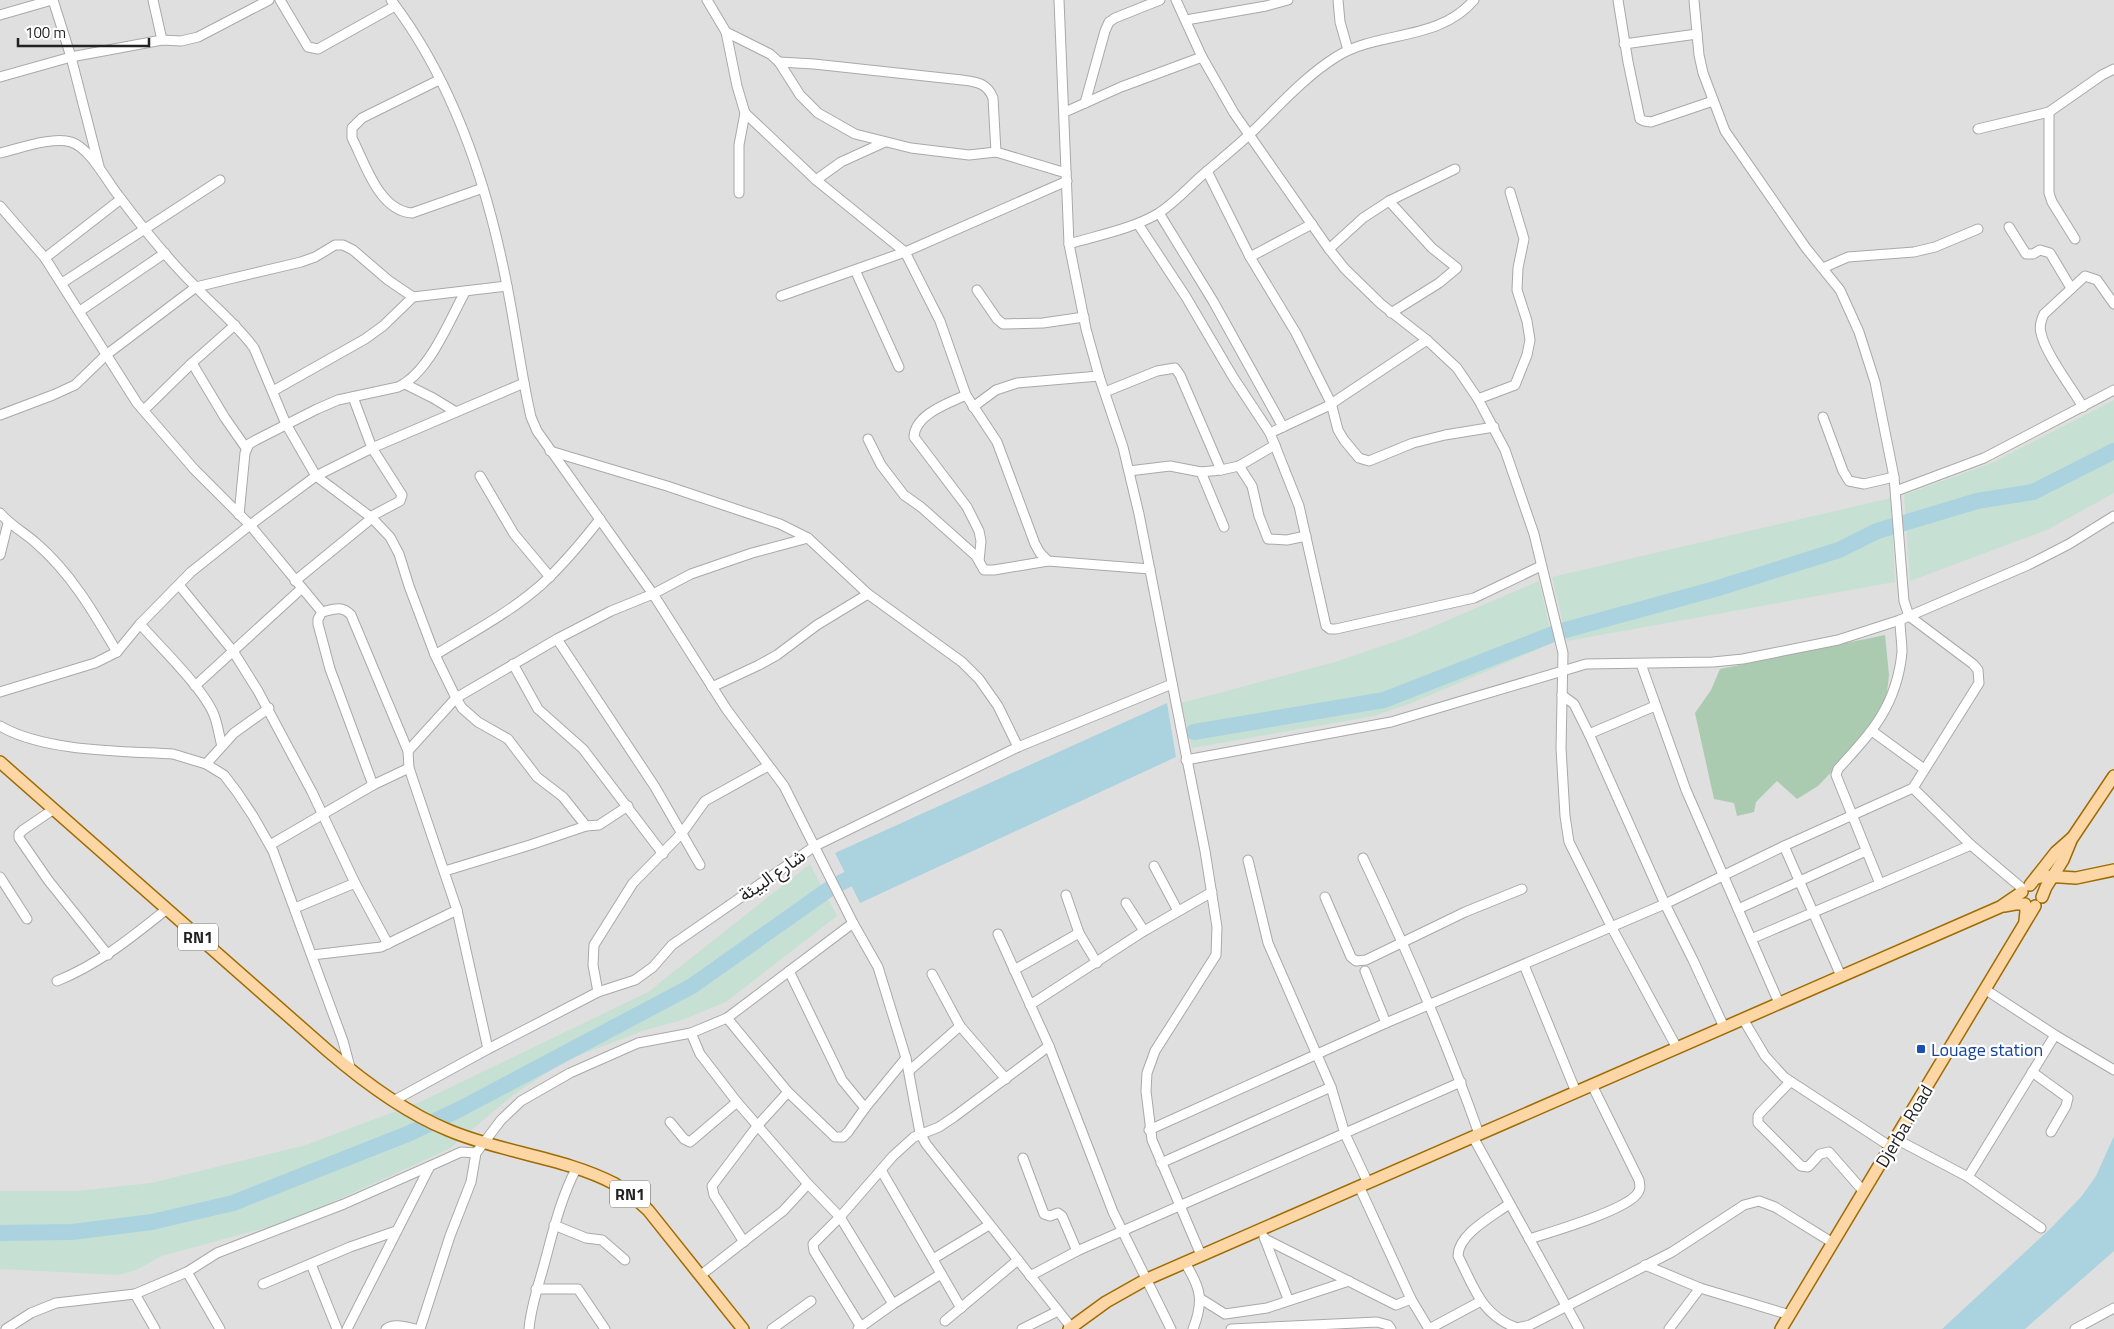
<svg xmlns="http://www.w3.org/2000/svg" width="2114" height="1329" viewBox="0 0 2114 1329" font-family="'Titillium Web','Noto Sans Arabic',sans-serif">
<rect width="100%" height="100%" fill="#f2efe9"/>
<rect fill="#e0dfdf" x="0" y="0" width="2114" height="1329"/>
<g fill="#c6e0d4">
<polygon points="2114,400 2114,493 2047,530 1910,581 1904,495 1992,463"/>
<polygon points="1891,498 1895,582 1567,641 1552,577"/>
<polygon points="1539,581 1553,643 1409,704 1374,716 1192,748 1181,703 1335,662 1411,636"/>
<polygon points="810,864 837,916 726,1002 682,1020 642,1031 565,1061 513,1095 449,1149 322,1207 272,1226 162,1256 136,1270 119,1275 0,1269 0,1191 76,1191 151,1183 306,1145 420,1102 648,992"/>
</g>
<polygon fill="#aacbaf" points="1885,635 1889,675 1886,701 1864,734 1841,762 1818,786 1797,799 1777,781 1756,802 1754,812 1737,816 1734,803 1714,799 1695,713 1711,690 1720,669"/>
<g fill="#aad3df">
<polygon points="1167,703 1176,757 860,903 835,853"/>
<polygon points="2114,1136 2114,1251 2025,1329 1942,1329 2051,1228 2081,1197 2096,1176"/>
</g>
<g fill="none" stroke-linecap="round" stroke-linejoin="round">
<g stroke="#aad3df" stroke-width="16">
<polyline points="1194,732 1384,700 1558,632 1715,589 1839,550 1877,531 1977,501 2033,492 2114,451"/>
<polyline points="0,1233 72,1232 152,1222 233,1203 410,1133 462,1108 692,986 832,887 867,870"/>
</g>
<g stroke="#a9a9a9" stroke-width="11">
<g id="minor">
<polyline points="53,0 71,57 99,166"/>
<polyline points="153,0 162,40"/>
<polyline points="280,0 308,47 318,49 395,6"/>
<path d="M391 0C453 81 488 187 507 286 516 330 521 374 531 417L537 431 653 594 727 710 784 786 853 923 878 967 906 1058 920 1133 926 1144 1071 1327"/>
<polyline points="707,0 726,32 737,86 745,113 739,145 739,193"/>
<polyline points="1059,0 1069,244 1086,329 1099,376 1123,447 1139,514 1205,851 1217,927 1216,955 1155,1051 1147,1073 1146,1091 1152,1140 1201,1255"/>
<polyline points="1176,0 1202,57 1234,113 1329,249 1345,269 1381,304 1427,340 1457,368 1478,399 1505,450 1534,534 1563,653 1561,748 1565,816 1569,842 1612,928 1677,1048"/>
<polyline points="1338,0 1340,22 1348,50"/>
<polyline points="1618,0 1628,62 1640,119 1644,121 1651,122 1713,101"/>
<polyline points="0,15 52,0"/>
<polyline points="1186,20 1266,6 1288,0"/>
<polyline points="726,32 770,54 779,62 800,95 818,113 855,134 911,148 969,155 996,152 1066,173"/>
<polyline points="1624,44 1697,34"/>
<path d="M779 62 814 64 962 80C977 82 987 83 993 98L996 152"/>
<polyline points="0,77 71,57 162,40 181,41 198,37 269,0"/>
<path d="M439 80 362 118 352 128V138C365 163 379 211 412 213L483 188"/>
<polyline points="1085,103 1105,31 1109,22 1115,18 1160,0"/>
<polyline points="1065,112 1121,87 1202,57"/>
<polyline points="2049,112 2049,193 2052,202 2075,239"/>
<polyline points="745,113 816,180 905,252 940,321 966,395 997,442 1035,544 1040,553 1048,561 1150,569"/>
<polyline points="1978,129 2049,112 2102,75 2114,69"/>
<path d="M0 153C18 149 53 136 71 142 90 148 106 180 118 195 142 227 168 260 197 288 216 308 238 326 254 348L286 424 316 476 372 518 390 537 399 554 409 586 435 655 456 698 408 751"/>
<polyline points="1207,171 1250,257 1296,333 1331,403 1338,430 1344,440 1359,458 1369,461 1413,443 1445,435 1494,427"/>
<polyline points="816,180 841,162 885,142"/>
<polyline points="1389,201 1432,248 1457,268 1439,283 1391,313"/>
<polyline points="0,206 45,258 137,403 194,469 250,525 322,612"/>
<polyline points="1159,213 1213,301 1283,427"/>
<polyline points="1138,224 1186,297 1233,377 1270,433 1299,506 1326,626 1330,629 1336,629 1474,598 1541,566"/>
<polyline points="2009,227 2026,254 2033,254 2040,250 2050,253 2071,288"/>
<path d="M1069 244C1099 235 1132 229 1159 213 1174 203 1186 190 1199 178 1216 163 1234 149 1251 133 1278 107 1303 78 1336 57 1379 30 1438 42 1474 0"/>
<polyline points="1329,249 1363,218 1389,201 1455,169"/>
<polyline points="1250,257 1312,224"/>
<polyline points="45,258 121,199"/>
<polyline points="1823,268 1848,257 1914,252 1935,247 1978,229"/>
<polyline points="855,270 899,367"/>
<polyline points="62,283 220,180"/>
<polyline points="977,290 997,319 1003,324 1043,323 1084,317"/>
<polyline points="781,296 905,252 1067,181"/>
<polyline points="80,311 165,253"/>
<polyline points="192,363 225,418 246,448"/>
<polyline points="405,384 433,398 456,412"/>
<polyline points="273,391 365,339 383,326 413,297 507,286"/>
<polyline points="1105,392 1157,371 1175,368 1180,375 1221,470"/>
<path d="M966 395C949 403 915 414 914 437L967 507 979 531 981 541 979 561"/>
<polyline points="353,397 372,448 402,495 400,501 370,517"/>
<polyline points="1478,399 1515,385 1527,355 1530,340 1527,321 1517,290 1518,268 1524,239 1510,192"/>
<polyline points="973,407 996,390 1017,383 1099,376"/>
<path d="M2083 407C2072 388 2045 353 2041 333 2039 326 2041 320 2044 314L2085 276 2097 280 2114 304"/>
<polyline points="144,410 192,363 235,325"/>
<polyline points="0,415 53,395 75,385 106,355 196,287 301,262 315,257 335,245 343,245 353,250 388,280 413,297"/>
<polyline points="1823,417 1843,471 1849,481 1864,484 1894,477"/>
<polyline points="1270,433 1328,406 1427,340"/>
<polyline points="868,439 881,465 904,495 921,507 976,556 984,570 994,570 1048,561"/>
<polyline points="550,451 667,486 780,524 808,538 868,594 962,662 979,679 998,706 1018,747"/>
<polyline points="1239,466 1252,486 1259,516 1268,539 1287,540 1306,536"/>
<polyline points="1129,471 1170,466 1201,472 1221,470 1239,466 1275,445"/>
<polyline points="1201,472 1224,527"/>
<polyline points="480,476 514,534 550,577"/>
<polyline points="1896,491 1984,458 2114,390"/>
<path d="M0 513C11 526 24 532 36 543 71 573 94 613 117 652"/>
<path d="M239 515 245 453 249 444 256 440 317 409 338 400 398 387C429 373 449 321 465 292"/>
<polyline points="0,555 8,523"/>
<polyline points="295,581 372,518"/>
<polyline points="179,585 233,651 258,691 312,792 355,883 388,944"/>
<path d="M140 624C160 647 204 689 214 715 218 725 219 736 222 746"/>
<polyline points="557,639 655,787 700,865"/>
<path d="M435 655C471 633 509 613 541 585 563 565 582 542 600 519"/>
<polyline points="513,664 538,709 583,749 663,854"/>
<polyline points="1641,664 1686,790 1779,1003"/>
<polyline points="195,686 301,589"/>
<polyline points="712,687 759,665 777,655 817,625 868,594"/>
<polyline points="0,692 95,663 117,652 140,624 191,572 250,525 316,476 372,448 524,383"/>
<polyline points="1562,695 1574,704 1589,734 1665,904 1693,960 1724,1027"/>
<path d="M0 726C45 752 122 751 173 754L206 764 224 775 237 792 253 816 273 851 343 1041 351 1071"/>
<polyline points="1872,731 1924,769"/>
<polyline points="1589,734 1655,706"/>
<polyline points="1186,760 1391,722 1586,664 1713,662 1743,659 1838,640 1900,620 2028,565 2069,544 2114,516"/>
<polyline points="206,764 234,733 269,708"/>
<path d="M373 785 330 669 318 624V619L322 612C334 609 342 605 351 615L408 751 409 768 457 910 488 1049"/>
<polyline points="1913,788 1971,845 2023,889"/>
<polyline points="54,809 23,830 19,834 19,838 48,880 108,955"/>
<polyline points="586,826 563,797 537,777 508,739 478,722 462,708 456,698 557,639 611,611 653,594 691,574 752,553 808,538"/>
<polyline points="270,845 373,785 409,768"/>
<polyline points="1784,846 1841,976"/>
<path d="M1363 858C1406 948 1446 1040 1479 1134"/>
<polyline points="1248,860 1268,943 1331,1087 1345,1134 1368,1183"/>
<polyline points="1154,866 1178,911"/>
<polyline points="445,871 530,845 586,826 599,825 628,806"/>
<polyline points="0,877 27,919"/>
<path d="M1880 884 1836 775 1838 769C1872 732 1897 705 1902 652 1902 642 1900 631 1900 620"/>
<polyline points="1066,895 1079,933 1097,963"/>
<polyline points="1325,897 1351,957 1356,961 1366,960 1465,912 1522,889"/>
<polyline points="1126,903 1144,931"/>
<polyline points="295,908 355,883"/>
<polyline points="1738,909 1866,851"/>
<polyline points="998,934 1049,1046 1113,1212 1171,1329"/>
<polyline points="1751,939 1971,845"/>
<polyline points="312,955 381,947 457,910"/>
<polyline points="1524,965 1576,1092"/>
<polyline points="1014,970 1079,933"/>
<polyline points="789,971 842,1080 865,1108"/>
<polyline points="1365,971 1386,1023"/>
<polyline points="932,974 960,1026 1006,1079"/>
<path d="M57 981C99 964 132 937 167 909"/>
<polyline points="1986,990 2055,1035 2114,1070"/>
<polyline points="598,992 593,965 594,945 633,883 682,833 705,801 768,766"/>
<polyline points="1030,1005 1144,931 1212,892"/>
<polyline points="727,1018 788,1092 835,1137 843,1137 848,1132 865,1108 906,1058"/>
<polyline points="1743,1019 1765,1056 1784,1077 1891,1147"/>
<polyline points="691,1033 700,1054 737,1102 808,1184 840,1217 893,1304"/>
<polyline points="909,1071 960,1026"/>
<polyline points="2032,1072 2068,1098 2066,1106 2051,1132"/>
<polyline points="1790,1082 1760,1113 1758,1116 1758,1123 1801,1166 1808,1167 1820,1154 1829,1152 1864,1192"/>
<polyline points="393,1101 488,1049 598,992 635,980 653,967 672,945 815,846 1018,747 1172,684"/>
<polyline points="670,1122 684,1139 690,1142 737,1102"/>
<polyline points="1149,1130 1386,1023 1665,904 1784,846 1913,788 1979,683 1978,670 1973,664 1909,616 1904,601 1894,477 1875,382 1859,332 1840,290 1806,248 1725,131 1703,73 1699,55 1694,0"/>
<polyline points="1473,1137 1579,1329"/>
<polyline points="1896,1139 1968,1177 2041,1228"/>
<polyline points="1023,1158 1044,1214 1050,1216 1058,1213 1062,1216 1077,1251"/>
<polyline points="1161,1163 1331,1087"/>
<polyline points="881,1170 961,1308"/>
<polyline points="1968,1177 2055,1035"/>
<polyline points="1359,1186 1411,1299 1429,1329"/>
<path d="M1509 1204C1493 1216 1458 1234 1458 1256 1474 1287 1481 1315 1517 1328L1530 1325 1672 1252 1744 1205 1759 1201 1775 1207 1833 1243"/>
<polyline points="554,1225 586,1238 602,1240 625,1260"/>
<polyline points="1264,1237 1288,1299"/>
<polyline points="1265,1239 1396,1305 1411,1299"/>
<path d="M1529 1239C1551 1232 1624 1211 1637 1194 1641 1189 1640 1186 1639 1180L1592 1085"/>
<polyline points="744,1242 714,1195 712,1186 758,1125 788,1092"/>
<polyline points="933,1259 989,1225"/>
<path d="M1185 1263C1201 1288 1204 1301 1193 1329"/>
<polyline points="311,1264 337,1329"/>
<polyline points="1645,1265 1700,1288 1790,1315"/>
<polyline points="187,1272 220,1329"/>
<polyline points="701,1275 783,1211 808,1184"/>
<polyline points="1030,1276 1077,1251 1461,1082"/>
<polyline points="263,1284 350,1247 396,1231"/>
<polyline points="536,1289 578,1289 605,1329"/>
<polyline points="135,1294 155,1329"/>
<polyline points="1201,1299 1225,1314 1267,1308 1349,1281"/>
<polyline points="945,1321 1018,1260"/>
<polyline points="861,1327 814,1251 813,1244 840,1217 893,1156 914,1137 939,1127 954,1117 1049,1046"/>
<polyline points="6,1329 31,1313 56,1303 135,1294 187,1272 217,1253 344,1204 430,1166"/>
<polyline points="347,1329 430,1166 461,1152 476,1153"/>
<path d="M386 1329C394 1323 406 1327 415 1329"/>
<polyline points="420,1329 450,1236 471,1182 476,1153 501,1120 521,1101 570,1073 638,1043 691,1033 727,1018 853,923"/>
<path d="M529 1329C531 1306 538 1287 544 1265 553 1232 560 1200 576 1169"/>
<polyline points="772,1329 811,1301"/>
<polyline points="858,1329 893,1304 941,1274"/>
<polyline points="1022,1329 1058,1311"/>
<polyline points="1231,1329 1377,1322 1388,1325 1391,1329"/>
<polyline points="1429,1329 1481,1301"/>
<polyline points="1669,1329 1700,1288"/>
<polyline points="2075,1329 2114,1308"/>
</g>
</g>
<g stroke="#a06b00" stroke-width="14">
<g id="major">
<path d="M0 762 328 1051C364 1082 404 1112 448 1130 502 1153 563 1157 615 1184 627 1191 638 1201 648 1210L743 1329"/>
<polyline points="2037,878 2045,876 2076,878 2114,870"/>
<polyline points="2030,885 2056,852 2073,837 2114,776"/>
<polyline points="2042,897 2046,887 2063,860 2072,838"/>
<polyline points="2004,906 2015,904 2025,904 2026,911 2025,921"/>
<polyline points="1069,1329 1106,1302 1145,1280 2000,907 2022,892"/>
<polyline points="1781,1329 2035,906"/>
</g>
</g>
<use href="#minor" stroke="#fff" stroke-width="9"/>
<use href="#major" stroke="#fcd6a4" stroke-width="11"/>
</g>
<rect fill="#1a4fb4" stroke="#fff" stroke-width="2" x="1916" y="1044" width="10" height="10" rx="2.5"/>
<g text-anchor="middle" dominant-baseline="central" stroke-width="4.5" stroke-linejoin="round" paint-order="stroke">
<g fill="#fff" stroke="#646464" stroke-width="1">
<rect x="178" y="923.5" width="40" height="27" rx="4"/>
<rect x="610" y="1180.5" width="40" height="27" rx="4"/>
</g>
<g font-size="16" font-weight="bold" fill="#222">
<text x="198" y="937">RN1</text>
<text x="630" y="1194">RN1</text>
</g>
<g font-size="18" fill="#222" stroke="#fff">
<text transform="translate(772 875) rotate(-35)">شارع البيئة</text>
<text transform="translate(1904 1126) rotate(-59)">Djerba Road</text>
</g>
<g font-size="18" fill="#164399" stroke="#fff" text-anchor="start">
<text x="1931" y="1049">Louage station</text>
</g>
</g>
<path d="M18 38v8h131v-8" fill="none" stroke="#222222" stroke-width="2.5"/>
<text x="25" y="38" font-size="15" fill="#222222" stroke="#ffffff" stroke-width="4" paint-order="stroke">100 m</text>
</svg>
